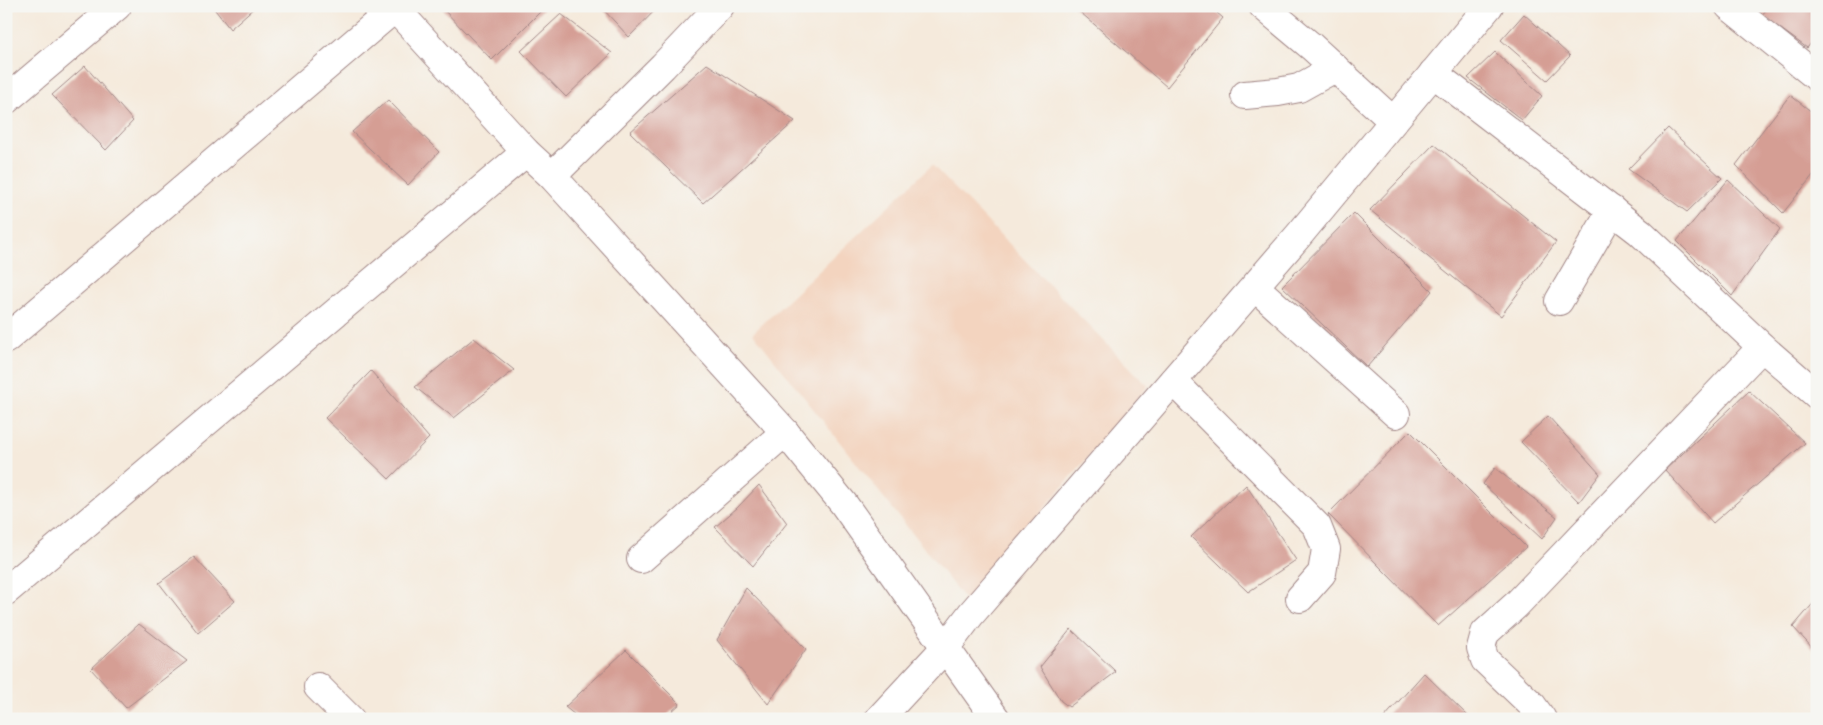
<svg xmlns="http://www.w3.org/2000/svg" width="1823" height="725" viewBox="0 0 1823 725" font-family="'Libre Bodoni',serif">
<rect width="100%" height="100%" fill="#f6f6f2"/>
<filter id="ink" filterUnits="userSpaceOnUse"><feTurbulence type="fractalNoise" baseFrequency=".02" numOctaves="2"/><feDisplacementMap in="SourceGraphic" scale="10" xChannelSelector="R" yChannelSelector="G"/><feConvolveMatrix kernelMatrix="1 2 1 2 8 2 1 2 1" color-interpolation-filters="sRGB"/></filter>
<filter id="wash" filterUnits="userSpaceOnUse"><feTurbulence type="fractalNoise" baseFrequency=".0096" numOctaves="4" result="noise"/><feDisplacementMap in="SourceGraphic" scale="20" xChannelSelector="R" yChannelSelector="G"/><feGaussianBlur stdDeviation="1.12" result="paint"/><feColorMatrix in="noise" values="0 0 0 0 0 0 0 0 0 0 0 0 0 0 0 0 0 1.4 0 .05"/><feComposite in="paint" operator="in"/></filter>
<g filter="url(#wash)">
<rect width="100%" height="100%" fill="#f5eadc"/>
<polygon fill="#f3d4bf" points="932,165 1148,386 966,601 753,333"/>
<g id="blocks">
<g fill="#d59e94">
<polygon points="212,6 256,6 230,29"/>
<polygon points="440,6 546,6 492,60"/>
<polygon points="600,6 659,6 629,37"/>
<polygon points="1073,6 1209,6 1223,18 1167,87"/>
<polygon points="1769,6 1817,6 1817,36 1807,48 1762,15"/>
<polygon points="561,14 612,53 566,97 521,51"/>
<polygon points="1524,14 1570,56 1547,80 1501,40"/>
<polygon points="1495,52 1542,96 1522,120 1468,78"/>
<polygon points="707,64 795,121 703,203 630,132"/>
<polygon points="85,66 133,121 106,150 52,95"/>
<polygon points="1790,95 1817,116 1817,170 1783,213 1736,165"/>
<polygon points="388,100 439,152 408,185 352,132"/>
<polygon points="1668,128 1722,178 1687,212 1628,169"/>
<polygon points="1434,144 1556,242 1501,316 1370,210"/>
<polygon points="1728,180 1780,229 1732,296 1677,241"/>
<polygon points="1354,213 1432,291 1367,367 1282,286"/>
<polygon points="474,338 514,370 454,418 415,387"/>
<polygon points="371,371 429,438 389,479 325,418"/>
<polygon points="1749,391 1805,443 1713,523 1665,470"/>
<polygon points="1548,416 1600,474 1579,502 1521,442"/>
<polygon points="1410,431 1526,547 1438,626 1328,514"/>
<polygon points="1495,468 1557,517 1542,539 1483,484"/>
<polygon points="759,485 787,523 753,566 715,527 737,508"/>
<polygon points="1246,485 1296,560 1248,592 1191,537"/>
<polygon points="194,557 235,601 198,633 159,583"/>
<polygon points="746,588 806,649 768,704 717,640"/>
<polygon points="1817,599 1817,653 1793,627"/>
<polygon points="139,624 187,661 126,708 91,669"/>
<polygon points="1071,629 1116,672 1069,707 1061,701 1040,667"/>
<polygon points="626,650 680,704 663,719 580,719 565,707"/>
<polygon points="1424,673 1471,719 1383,719"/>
</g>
</g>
</g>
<g filter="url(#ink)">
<use href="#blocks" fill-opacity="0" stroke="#a08484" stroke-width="1"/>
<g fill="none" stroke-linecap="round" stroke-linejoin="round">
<g stroke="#a08484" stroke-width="30">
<g id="minor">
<polyline points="393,6 526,152 552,176 785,432 843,503 996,719"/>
<polyline points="1263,6 1312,47 1393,121"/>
<polyline points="1729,6 1817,77"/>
<polyline points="1433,73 1640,232 1762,347 1817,395"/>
<polyline points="1245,95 1278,92 1299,88 1335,68"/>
<polyline points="6,100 117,6"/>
<polyline points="552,176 663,66 720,6"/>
<polyline points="1255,287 1396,414"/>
<polyline points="1559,301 1612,210"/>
<polyline points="6,339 395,8"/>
<polyline points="1173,381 1317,526 1326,549 1322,573 1300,598"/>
<polyline points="641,559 785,432"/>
<polyline points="6,591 526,152"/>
<polyline points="318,687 350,719"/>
<polyline points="879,719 945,648 971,614 1299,235 1489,6"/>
<polyline points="1542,719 1532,705 1485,660 1481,648 1485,633 1516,605 1762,347"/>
</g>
</g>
<use href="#minor" stroke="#fff" stroke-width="28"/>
</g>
</g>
<rect width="1823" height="725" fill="none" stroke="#f6f6f2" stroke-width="25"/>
</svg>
